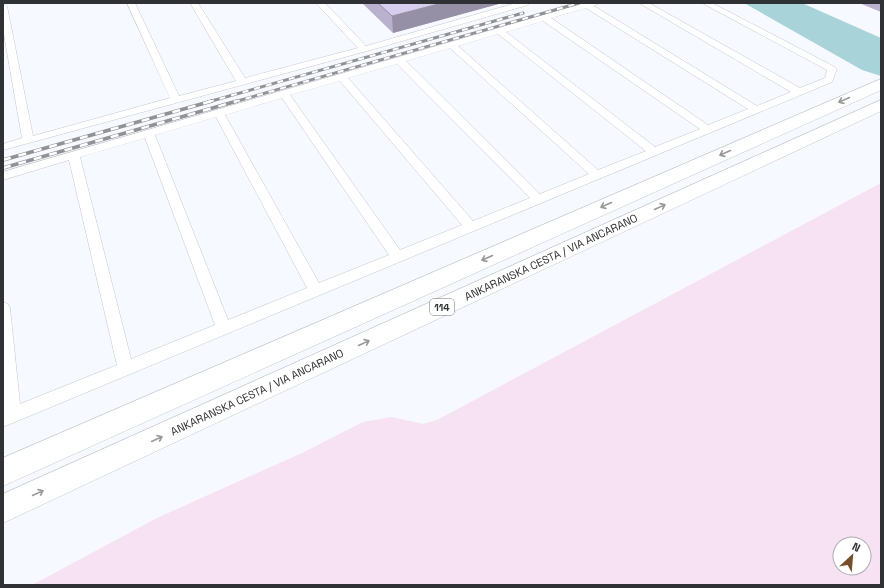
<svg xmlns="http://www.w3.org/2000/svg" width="884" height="588" viewBox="0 0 884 588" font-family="'Space Grotesk',sans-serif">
<rect width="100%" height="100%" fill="#f6f9ff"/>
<path fill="#f6e2f3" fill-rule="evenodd" d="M881 183V585H32L157 518 302 453 363 422 392 417 423 424 437 420ZM840 544H864V568H840Z"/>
<polygon fill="#a8d4d9" points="744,3 802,3 881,38 881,76 862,70"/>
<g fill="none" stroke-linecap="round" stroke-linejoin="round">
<g stroke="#c4c7cf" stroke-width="1">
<g id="service">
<polygon points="127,3 135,3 179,96 236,81 190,3 198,3 245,78 358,48 316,3 325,3 366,46 516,3 529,3 528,5 367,51 3,150 3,144 22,138 3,29 3,4 7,6 33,136 170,98"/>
<path d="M585 3H599L594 6 757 106 791 92 639 3H649L800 88 825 78 827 70 702 3H712L835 67 837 69 832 82 3 427V411H4L3 302 8 304 10 308 20 404 117 365 69 160 3 180V172ZM586 8 748 109 708 125 551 18ZM543 21 700 129 655 147 506 32ZM498 34 646 151 598 170 458 46ZM450 48 589 174 540 194 406 61ZM397 64 530 198 473 221 348 78ZM340 81 462 225 400 250 290 95ZM282 98 389 255 319 283 225 115ZM216 117 307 288 228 320 155 135ZM145 138 215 325 131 359 80 157Z"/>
</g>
</g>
<g stroke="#c4c7cf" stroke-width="1">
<g id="primary">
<polygon points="881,79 881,90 3,486 3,458"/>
<polygon points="881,100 881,111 3,523 3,494"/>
</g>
</g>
<use href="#service" fill="#fff" fill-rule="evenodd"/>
<use href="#primary" fill="#fff" fill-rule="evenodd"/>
<g stroke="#909296" stroke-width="3">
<g id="rail-far1">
<polyline points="208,102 523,13"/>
<polyline points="234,102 579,3"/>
</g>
</g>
<g stroke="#909296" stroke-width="3.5">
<g id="rail">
<polyline points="3,160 212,101"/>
<polyline points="3,168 237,101"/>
</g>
</g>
<use href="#rail-far1" stroke="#fff" stroke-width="2" stroke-dasharray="6" stroke-linecap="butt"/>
<use href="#rail" stroke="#fff" stroke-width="2.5" stroke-dasharray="8" stroke-linecap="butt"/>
</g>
<g fill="#b9b1ce">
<polygon points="362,3 502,3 393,33"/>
<polygon points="859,3 881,3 881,12"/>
</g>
<polygon fill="#9690a7" points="442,3 502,3 393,33 392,16"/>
<polygon fill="#d7ceef" stroke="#9690a7" points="378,3 442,3 392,16"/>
<defs><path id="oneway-shaft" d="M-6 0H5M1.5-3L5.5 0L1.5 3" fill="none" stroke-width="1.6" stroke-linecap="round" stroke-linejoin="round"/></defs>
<g stroke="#98989a">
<use href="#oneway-shaft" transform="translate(844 100) rotate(156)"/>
<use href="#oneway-shaft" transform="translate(725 153) rotate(156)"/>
<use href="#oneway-shaft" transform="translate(606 205) rotate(156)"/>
<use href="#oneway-shaft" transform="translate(660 207) rotate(-25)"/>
<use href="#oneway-shaft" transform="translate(487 258) rotate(156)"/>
<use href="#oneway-shaft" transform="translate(364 343) rotate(-25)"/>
<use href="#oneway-shaft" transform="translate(157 439) rotate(-25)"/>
<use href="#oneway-shaft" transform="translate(38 493) rotate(-25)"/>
</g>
<g text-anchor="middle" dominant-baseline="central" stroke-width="3" stroke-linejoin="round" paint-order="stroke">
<rect fill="#fff" stroke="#6e6f71" stroke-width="1" x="430" y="299" width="24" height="16" rx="3"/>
<g font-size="10" font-weight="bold" fill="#303134">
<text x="442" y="307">114</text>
</g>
<g font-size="11" fill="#303134" stroke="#fff">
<text transform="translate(551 257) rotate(-25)">ANKARANSKA CESTA / VIA ANCARANO</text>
<text transform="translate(257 392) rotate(-25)">ANKARANSKA CESTA / VIA ANCARANO</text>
</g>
</g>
<rect width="884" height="588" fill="none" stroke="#303134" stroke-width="8"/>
<g transform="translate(852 556) rotate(26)"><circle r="19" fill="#ffffff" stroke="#acadae"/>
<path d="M0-3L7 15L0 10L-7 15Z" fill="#76502c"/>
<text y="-6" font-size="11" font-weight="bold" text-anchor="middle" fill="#303134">N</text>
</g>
</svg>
